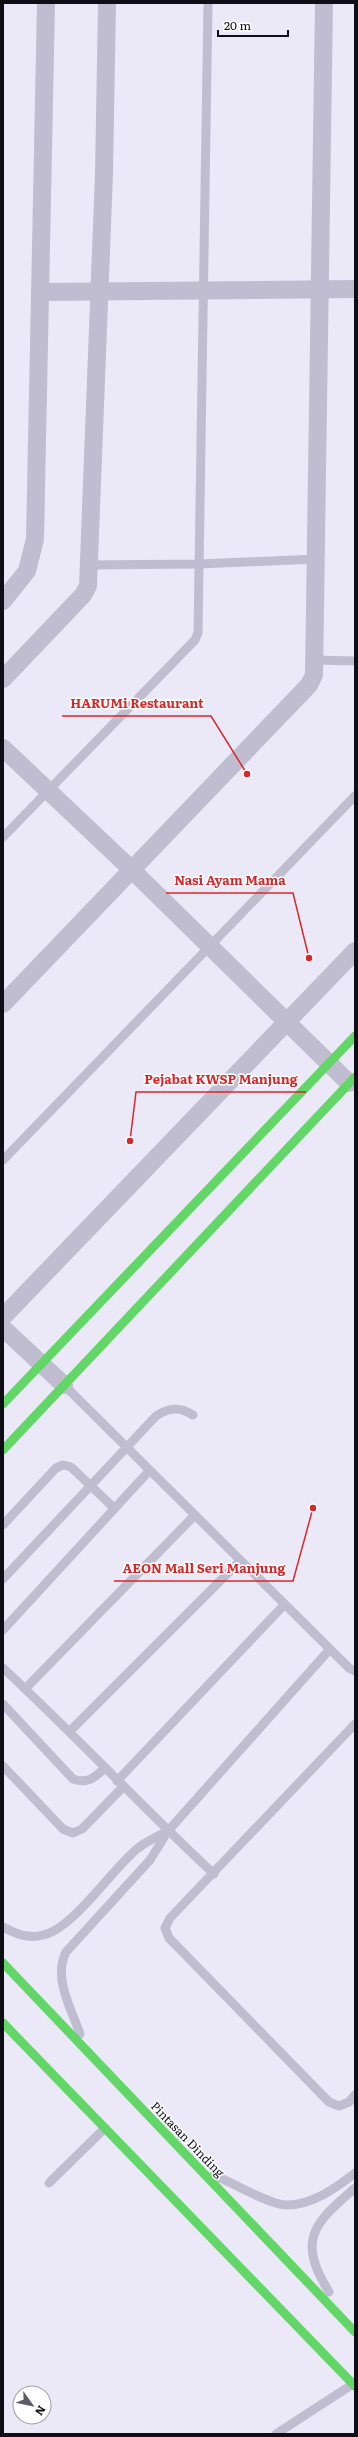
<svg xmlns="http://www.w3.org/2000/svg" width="358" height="2437" viewBox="0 0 358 2437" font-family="Literata,serif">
<rect width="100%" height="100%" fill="#ebe9f7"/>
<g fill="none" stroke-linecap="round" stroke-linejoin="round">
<g stroke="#c0bdd0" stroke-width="9">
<polyline points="88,565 199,564 316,559"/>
<polyline points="315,660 355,661"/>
<polyline points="3,837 195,640 198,633 208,3"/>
<polyline points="3,1160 355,796"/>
<polyline points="64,1385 349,1668 355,1671"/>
<polyline points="3,1525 56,1468 63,1465 71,1467 114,1508"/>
<polyline points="3,1630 149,1471"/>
<path d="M3 1668C75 1735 142 1807 214 1874"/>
<polyline points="25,1689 194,1516"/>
<path d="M3 1704 73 1779C88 1784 94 1778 105 1768"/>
<polyline points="355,1724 170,1918 165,1928 169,1938 329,2102 339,2106 349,2102 355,2095"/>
<polyline points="70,1731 240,1561"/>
<polyline points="3,1766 63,1829 73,1833 82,1829 123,1787"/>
<polyline points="117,1781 284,1605"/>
<path d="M3 1927C16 1934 28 1939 43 1935 73 1929 112 1869 137 1849 145 1842 156 1837 166 1832"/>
<path d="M80 2034C71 2008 53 1978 66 1952L150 1860 168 1831 330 1649"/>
<path d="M214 2175C231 2182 268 2204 285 2205 311 2206 336 2188 355 2173"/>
<polyline points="49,2183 105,2128"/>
<path d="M329 2292C297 2240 313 2224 355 2188"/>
<polyline points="276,2434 353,2384"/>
</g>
<g stroke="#c0bdd0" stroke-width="18">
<polyline points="40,292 355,289"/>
<polyline points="3,601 27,571 35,539 46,3"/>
<polyline points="3,679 83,595 88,586 104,174 107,3"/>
<polyline points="3,748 131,869 349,1083"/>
<polyline points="3,1004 309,685 314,675 324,3"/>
<polyline points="3,1317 355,951"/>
<polyline points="3,1328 64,1385"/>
</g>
<g stroke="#63d668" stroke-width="9">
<polyline points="3,1404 355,1036"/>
<polyline points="3,1450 355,1077"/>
<polyline points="3,1963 355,2332"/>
<polyline points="3,2023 355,2386"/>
</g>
<path stroke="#c0bdd0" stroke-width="9" d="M3 1579 156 1416C170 1407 179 1407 193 1415"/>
</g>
<g text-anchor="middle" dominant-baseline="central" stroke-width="3" stroke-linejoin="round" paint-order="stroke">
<g font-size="12" fill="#0f0d16" stroke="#fff">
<text transform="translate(188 2139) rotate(46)">Pintasan Dinding</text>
</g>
</g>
<path fill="none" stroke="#d62828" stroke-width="1.5" d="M247 774L211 716H62M309 958L293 893H166M130 1141L136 1092H306M313 1508L293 1581H114"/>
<g fill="#d62828" stroke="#fff" stroke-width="1.5">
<circle cx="247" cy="774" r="4"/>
<circle cx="309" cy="958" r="4"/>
<circle cx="130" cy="1141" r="4"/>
<circle cx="313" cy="1508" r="4"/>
</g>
<g font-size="13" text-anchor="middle" font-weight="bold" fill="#d62828" stroke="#fff" stroke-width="3" stroke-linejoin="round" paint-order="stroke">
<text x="137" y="708">HARUMi Restaurant</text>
<text x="230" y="885">Nasi Ayam Mama</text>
<text x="221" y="1084">Pejabat KWSP Manjung</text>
<text x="204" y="1573">AEON Mall Seri Manjung</text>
</g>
<rect width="358" height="2437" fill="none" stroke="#0f0d16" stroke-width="8"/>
<g transform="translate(32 2405) rotate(123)"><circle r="19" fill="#ffffff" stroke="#9f9ea2"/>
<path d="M0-3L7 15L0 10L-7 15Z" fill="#5c5a65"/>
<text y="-6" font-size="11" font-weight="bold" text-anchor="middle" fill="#0f0d16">N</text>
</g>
<path d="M218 30v6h70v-6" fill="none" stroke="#0f0d16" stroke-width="2"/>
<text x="224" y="30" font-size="12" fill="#0f0d16" stroke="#ffffff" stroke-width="3" paint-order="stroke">20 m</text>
</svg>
